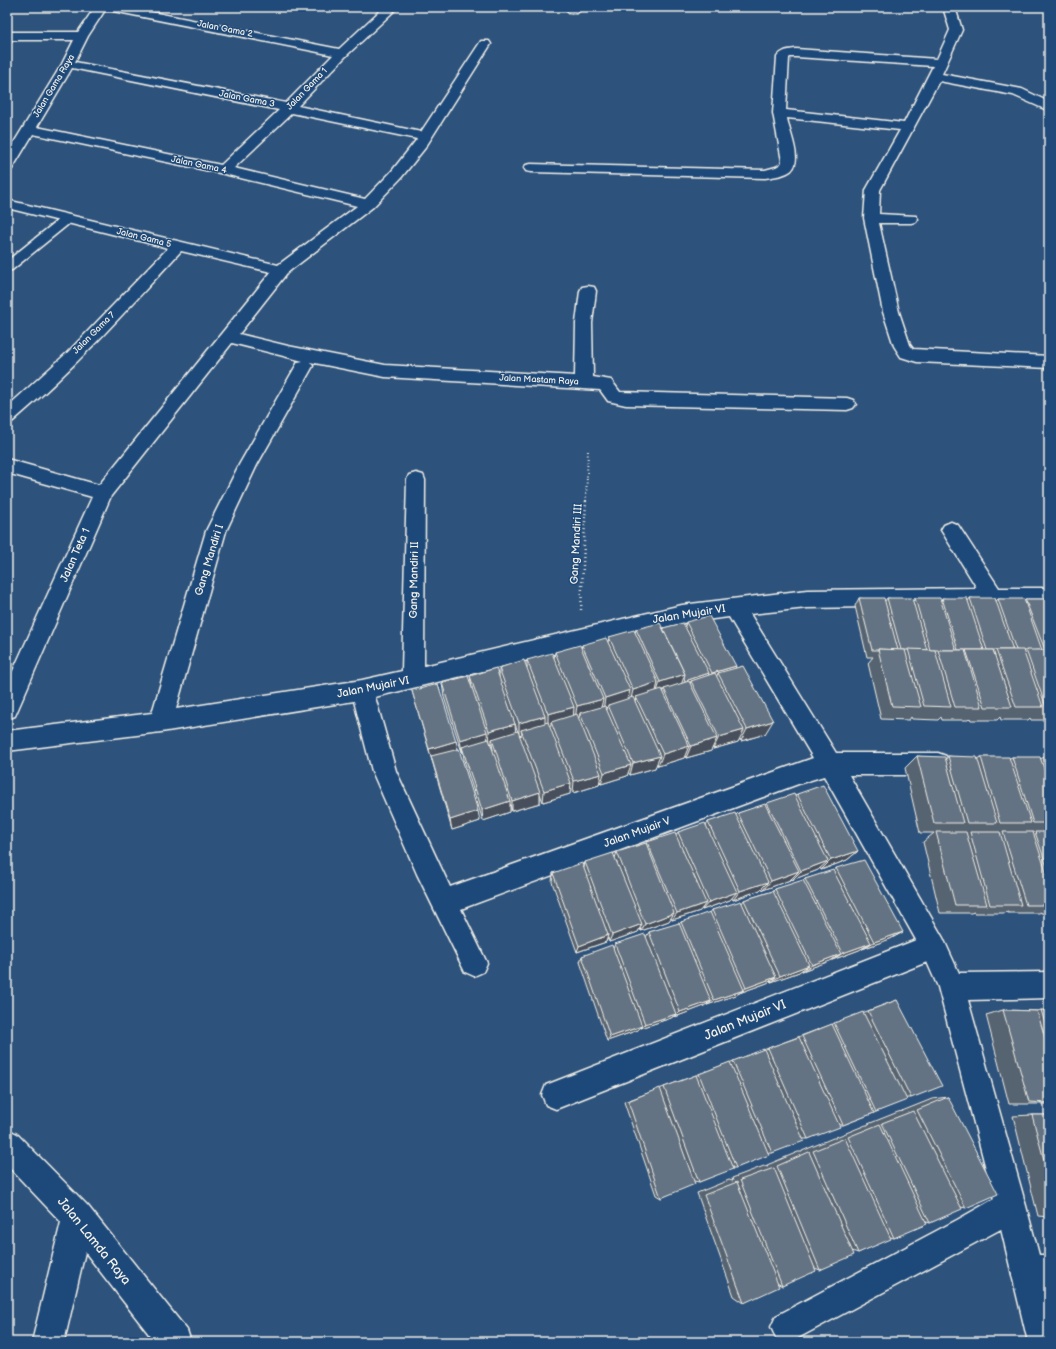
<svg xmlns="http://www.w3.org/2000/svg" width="1056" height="1349" viewBox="0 0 1056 1349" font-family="'Balsamiq Sans',sans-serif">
<rect width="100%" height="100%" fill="#2d527c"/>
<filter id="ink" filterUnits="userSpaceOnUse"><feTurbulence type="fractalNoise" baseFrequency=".025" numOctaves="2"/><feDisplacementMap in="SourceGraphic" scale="8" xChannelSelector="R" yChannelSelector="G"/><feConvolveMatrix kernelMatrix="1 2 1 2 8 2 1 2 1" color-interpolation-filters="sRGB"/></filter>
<g filter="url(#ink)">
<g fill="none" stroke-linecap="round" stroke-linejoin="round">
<g stroke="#f4f1e8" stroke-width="3">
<polygon id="service" points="67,215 71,216 73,219 71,222 12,270 7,271 7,261 63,216"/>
</g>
<g stroke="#f4f1e8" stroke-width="3">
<g id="minor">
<path d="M95 7H126L339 49 384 7H396L394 11 346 56 298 106 421 132 481 41H489L491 44 425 148 401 178 373 207 287 273 239 334 288 346 385 365 575 376 576 323 580 291 582 287 588 286 594 287 596 291 592 323 593 377 611 380 620 392 847 398 853 400 856 404 853 408 847 410 626 405 608 401 600 390 385 377 310 362 313 366 257 465 226 531 176 709 362 680 402 671 407 480 409 475 416 473 423 475 425 480 424 666 682 605 807 590 977 588 941 530 944 525 951 522 958 525 999 588H1049V604L807 608 750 614 836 753H938L946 756 950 764 946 772 938 775H849L943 938 959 973 1049 972V998L968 1000 1026 1206 1039 1255H1049V1287H1046L1049 1297V1342H1028L1001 1229 798 1338C789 1342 785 1342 776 1338L771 1327 776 1316 957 1220 994 1199 938 987 927 962 556 1109 546 1105 542 1095 546 1085 916 940 824 776 801 783 461 909 487 963 483 972 474 976 465 972 417 874 372 771 354 701 161 732 7 751V731L152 713 206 531 239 465 298 362 303 361 232 343 111 496 15 716 7 719V684L92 497 7 473V459L99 485 271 272 181 251C127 310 74 369 13 421L7 423V407L68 352 168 248 7 208V200L278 265 357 206 224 174 33 134 12 169 7 170V154L62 64 74 40H7V32H78ZM105 10H108L333 55 286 103 75 62 88 36ZM72 68 279 110 221 165 37 127ZM292 113 417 139 391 172 365 199 234 168ZM729 617 813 758 450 887 396 771 375 697 682 623Z"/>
<polygon points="566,7 578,7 579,11 577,13 569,13"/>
<path d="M943 7H955L962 30 942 74 1022 89 1049 102V111L1013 95 939 81 880 190 879 214 916 216 918 219 916 222 911 223H879L899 312 910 345 913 349 1049 356V368L917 362 901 357 894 346 883 312 864 218 866 190 900 130 787 118C789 133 806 165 787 173 780 176 772 177 765 178L531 172 526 171 524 168 526 165 531 164 765 170 776 167 781 164 782 161 773 113 777 57C782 50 788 50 796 49L937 59 950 30ZM790 57H796L933 66 904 123 786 110 789 58Z"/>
<polygon points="7,1129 17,1134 88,1206 187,1330 191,1342 155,1342 85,1252 64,1342 32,1342 61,1222 7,1165"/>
</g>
</g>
<polyline stroke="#f4f1e8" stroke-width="2" stroke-dasharray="1 2.5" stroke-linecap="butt" points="586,501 588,450"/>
<polyline stroke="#f4f1e8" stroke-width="2.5" stroke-dasharray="1 3" stroke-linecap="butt" points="581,610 586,500"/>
<use href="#service" fill="#1f4a7a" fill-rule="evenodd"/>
<use href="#minor" fill="#1f4a7a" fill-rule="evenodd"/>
</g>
<g fill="#566371" stroke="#f4f1e8" fill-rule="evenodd">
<polygon points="859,598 885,601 887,598 913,601 915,598 941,601 942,598 968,601 970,598 996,601 998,599 1024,600 1025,599 1049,599 1049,720 1031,720 1030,718 1028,720 1001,720 1000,717 997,720 971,720 970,718 968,720 942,720 941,717 938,720 912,719 911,717 909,720 881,719 868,663 873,657 867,657 855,606"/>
<path d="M686 622 735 668 765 734 741 741 740 739 738 742 713 749 712 748 711 751 686 758 685 756 684 758 658 766 657 763 655 768 630 775 628 772 627 776 601 784 600 781 599 785 573 793 570 787V794L543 802 540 794V803L512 811 510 804V812L483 821 464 760 463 752H462L444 697 442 683 472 688 470 676 499 679V668H527V660L554 658 555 652 581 649 582 645 608 642 609 637 635 633 636 629 663 628 685 626ZM515 724 518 732H515ZM492 743 493 750 490 744Z"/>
<polygon points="412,691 456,741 458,749 480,821 452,830"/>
<polygon points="917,756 946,759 948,756 978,759 981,757 1010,758 1012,757 1041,759 1044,757 1049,757 1049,914 1041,913 1041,912 1039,913 1008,913 1008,912 1004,913 974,913 974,912 971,913 940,913 923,842 934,833 920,833 905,768"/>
<polygon points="797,794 858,851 847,860 821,870 820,868 818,870 792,880 791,879 790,880 763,890 762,888 760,890 733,900 732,898 730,900 702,910 702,908 700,911 672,920 671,918 669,921 641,931 640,928 638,932 609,942 608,938 606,942 577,952 552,882 553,873 584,868 585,862 615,858 617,852 646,845 647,842 676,835 678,832 706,826 708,822 736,815 738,813 765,805 767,803 795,796"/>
<polygon points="836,868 903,932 890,939 862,949 862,948 859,950 802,971 801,970 799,972 771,982 770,981 767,983 739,993 736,995 707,1005 706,1004 704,1006 675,1017 674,1016 671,1018 641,1028 641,1027 638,1030 607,1041 580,962 582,956 613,949 615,944 646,937 649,932 679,924 681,922 710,913 712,910 742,903 744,900 773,891 775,889 803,881 805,879 834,871"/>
<polygon points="897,1000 911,1098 907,1098 876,1112 874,1113 843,1125 839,1125 808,1139 803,1139 772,1153 768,1153 736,1168 732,1168 699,1182 694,1181 661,1198 656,1195 624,1102"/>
<polygon points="1003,1010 1038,1011 1041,1010 1049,1011 1049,1104 1009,1104 986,1015"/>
<polygon points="948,1097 966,1208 961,1207 930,1223 927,1222 894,1238 890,1237 858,1253 852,1251 820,1270 815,1268 782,1286 777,1283 744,1303 734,1296 697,1193 729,1180 733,1181 732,1178 764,1166 768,1167 767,1165 798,1152 802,1152 802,1151 833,1138 836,1138 836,1137 866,1125 868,1125 868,1124 898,1112 903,1111 902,1111 932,1099"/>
<polygon points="1032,1115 1049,1115 1049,1217 1038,1216 1013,1116"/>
</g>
<g fill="#46505c" stroke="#f4f1e8">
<polygon points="736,666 733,673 718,673 716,678 709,680 712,673"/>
<polygon points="709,673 707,680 691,681 689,686 683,688 685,681"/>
<polygon points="685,674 680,688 664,689 663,694 656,695 660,682"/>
<polygon points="658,682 655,696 636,697 635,702 630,703 633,690"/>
<polygon points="630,690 627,704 608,705 607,710 603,711 605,698"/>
<polygon points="603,699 600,712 580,713 579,718 575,719 577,706"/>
<polygon points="574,707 573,720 551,722 551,726 548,727 548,714"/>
<polygon points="545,716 545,728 521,730 522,735 519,736 519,723"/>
<polygon points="773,721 765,734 741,741 747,729"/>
<polygon points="515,724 516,737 492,739 492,743 490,744 489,731"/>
<polygon points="744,730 738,742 713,749 719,737"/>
<polygon points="487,732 488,745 462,747 463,752 462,752 460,740"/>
<polygon points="717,738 711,751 686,758 691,746"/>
<polygon points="456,741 459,753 432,761 429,749"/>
<polygon points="689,746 684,758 658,766 663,754"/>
<polygon points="660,756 655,768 630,775 633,763"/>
<polygon points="631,765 627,776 601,784 604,773"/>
<polygon points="601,774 599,785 573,793 574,781"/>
<polygon points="571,783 570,794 543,802 544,791"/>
<polygon points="540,792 540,803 512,811 512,801"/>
<polygon points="510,801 510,812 483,821 482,810"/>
<polygon points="478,811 480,821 452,830 450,820"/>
<polygon points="858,851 847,860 821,870 831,860"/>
<polygon points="828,861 818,870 792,880 801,871"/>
<polygon points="799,871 790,880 763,890 771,881"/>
<polygon points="768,882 760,890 733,900 740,891"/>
<polygon points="737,892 730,900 702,910 709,902"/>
<polygon points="706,903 700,911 672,920 677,913"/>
<polygon points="674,913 669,921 641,931 645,924"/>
<polygon points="642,924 638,932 609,942 612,935"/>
<polygon points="903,932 890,939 862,949 874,942"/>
<polygon points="608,935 606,942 577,952 579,946"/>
<polygon points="871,943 859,950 832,960 843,953"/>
<polygon points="841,954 830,961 802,971 812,965"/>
<polygon points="809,965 799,972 771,982 780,976"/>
<polygon points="776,977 767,983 739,993 746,988"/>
<polygon points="744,990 736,995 707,1005 714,1000"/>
<polygon points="711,1001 704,1006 675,1017 680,1012"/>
<polygon points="676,1014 671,1018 641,1028 645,1024"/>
<polygon points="642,1026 638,1030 607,1041 610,1037"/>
</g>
<g fill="#647383" stroke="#f4f1e8">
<polygon points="859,598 884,598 898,650 878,649 879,650 872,650"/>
<polygon points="887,598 912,598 927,650 901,650"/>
<polygon points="915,598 940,598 956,650 930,650"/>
<polygon points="942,598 967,598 984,650 958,650"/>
<polygon points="970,598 995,598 1013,650 987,650"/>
<polygon points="998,599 1024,599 1042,650 1023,651 1016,650"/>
<polygon points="1025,599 1049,599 1049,650 1045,650"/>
<polygon points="709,616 736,666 712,673 686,622"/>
<polygon points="660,623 685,674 660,682 636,629"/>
<polygon points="683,623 709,673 685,681 684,678 685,674 663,628"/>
<polygon points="634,630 658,682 633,690 609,637"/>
<polygon points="606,638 630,690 605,698 582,645"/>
<polygon points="580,645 603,699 577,706 555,652"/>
<polygon points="878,649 905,650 921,707 892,706"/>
<polygon points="908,649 935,650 951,707 924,706"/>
<polygon points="938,650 965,650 982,707 955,707"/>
<polygon points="966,650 993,650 1012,707 985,707"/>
<polygon points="996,650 1023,650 1043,707 1016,707"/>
<polygon points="1026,650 1049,650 1049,707 1046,707"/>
<polygon points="552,653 574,707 548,714 527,660"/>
<polygon points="524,660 545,716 519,723 499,668"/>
<polygon points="743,666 773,721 747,729 718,673"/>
<polygon points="496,668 515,724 489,731 470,676"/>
<polygon points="715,673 744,730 719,737 691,681"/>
<polygon points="468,676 487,732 460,740 442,683"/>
<polygon points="689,681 717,738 691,746 664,689"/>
<polygon points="438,684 456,741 429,749 412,691"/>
<polygon points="662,689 689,746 663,754 636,697"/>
<polygon points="633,697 660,756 633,763 608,705"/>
<polygon points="605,706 631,765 604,773 580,713"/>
<polygon points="577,714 601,774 574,781 551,722"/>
<polygon points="548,722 571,783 544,791 521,730"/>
<polygon points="518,731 540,792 512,801 492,739"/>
<polygon points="489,739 510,801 482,810 462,747"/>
<polygon points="459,749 478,811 450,820 431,756"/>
<polygon points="917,756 945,757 963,823 934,823"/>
<polygon points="948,756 977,757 997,823 967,823"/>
<polygon points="981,757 1009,757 1031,823 1000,823"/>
<polygon points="1012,757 1040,757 1049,783 1049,823 1033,823"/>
<polygon points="1044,757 1049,757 1049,772"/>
<polygon points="823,785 858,851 831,860 797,794"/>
<polygon points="794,794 828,861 801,871 767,803"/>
<polygon points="765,804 799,871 771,881 738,813"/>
<polygon points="735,813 768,882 740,891 708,822"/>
<polygon points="705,823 737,892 709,902 678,832"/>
<polygon points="936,832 966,832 987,905 955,905"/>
<polygon points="970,832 1000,832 1021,905 990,905"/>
<polygon points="1003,832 1033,832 1049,881 1049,905 1026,905"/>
<polygon points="1035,832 1049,832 1049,873"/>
<polygon points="675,833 706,903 677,913 647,842"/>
<polygon points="646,843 674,913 645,924 617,852"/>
<polygon points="613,853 642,924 612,935 585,862"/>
<polygon points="864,860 903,932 874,942 836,868"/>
<polygon points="582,863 608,935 579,946 553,873"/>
<polygon points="833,870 871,943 843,953 805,879"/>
<polygon points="803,880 841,954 812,965 775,889"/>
<polygon points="773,891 809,965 780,976 744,900"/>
<polygon points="741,901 776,977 746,988 712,910"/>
<polygon points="710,912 744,990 714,1000 681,922"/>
<polygon points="679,923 711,1001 680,1012 649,932"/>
<polygon points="645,934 676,1014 645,1024 615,944"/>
<polygon points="612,945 642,1026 610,1037 582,956"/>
<polygon points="897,1000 942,1086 911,1098 868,1011"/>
<polygon points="1003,1010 1037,1011 1049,1051 1049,1103 1029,1102"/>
<polygon points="1041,1010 1049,1011 1049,1037"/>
<polygon points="863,1012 907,1100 876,1112 834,1023"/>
<polygon points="832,1024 874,1113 843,1125 802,1036"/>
<polygon points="799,1037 840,1127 808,1139 768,1048"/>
<polygon points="764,1049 804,1141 772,1153 733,1061"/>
<polygon points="730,1062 769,1155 736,1168 699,1074"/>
<polygon points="696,1075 733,1169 699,1182 664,1087"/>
<polygon points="660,1088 695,1184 661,1198 628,1101"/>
<polygon points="948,1097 998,1194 966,1208 917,1110"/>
<polygon points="913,1111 962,1209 930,1223 882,1123"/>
<polygon points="1032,1115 1049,1115 1049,1179"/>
<polygon points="880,1124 927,1224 894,1238 848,1137"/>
<polygon points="845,1138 891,1239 858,1253 813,1151"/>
<polygon points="809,1152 854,1255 820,1270 777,1166"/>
<polygon points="774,1168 816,1271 782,1286 740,1180"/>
<polygon points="737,1182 779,1287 744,1303 704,1195"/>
</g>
</g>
<g text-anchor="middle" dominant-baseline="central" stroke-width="3" stroke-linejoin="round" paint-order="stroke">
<g font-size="9" fill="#f4f1e8" stroke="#1f4a7a">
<text transform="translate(225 29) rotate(11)">Jalan Gama 2</text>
<text transform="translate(54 86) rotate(-59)">Jalan Gama Raya</text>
<text transform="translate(307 89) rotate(-46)">Jalan Gama 1</text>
<text transform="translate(247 99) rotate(11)">Jalan Gama 3</text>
<text transform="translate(199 165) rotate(12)">Jalan Gama 4</text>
<text transform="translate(144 238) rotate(14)">Jalan Gama 5</text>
<text transform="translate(94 333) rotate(-45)">Jalan Gama 7</text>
<text transform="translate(539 380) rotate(3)">Jalan Mastam Raya</text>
</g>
<g font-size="11" fill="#f4f1e8" stroke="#1f4a7a">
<text transform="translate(576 544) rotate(-87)">Gang Mandiri III</text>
<text transform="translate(75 555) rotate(-66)">Jalan Teta 1</text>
<text transform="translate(209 560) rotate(-73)">Gang Mandiri I</text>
<text transform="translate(414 580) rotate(-89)">Gang Mandiri II</text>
<text transform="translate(689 614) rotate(-9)">Jalan Mujair VI</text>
<text transform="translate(373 687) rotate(-11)">Jalan Mujair VI</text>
<text transform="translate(637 832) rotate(-20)">Jalan Mujair V</text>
</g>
<g font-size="13" fill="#f4f1e8" stroke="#1f4a7a">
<text transform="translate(745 1020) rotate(-22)">Jalan Mujair VI</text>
<text transform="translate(94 1241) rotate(51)">Jalan Lamda Raya</text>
</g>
</g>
<rect width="1056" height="1349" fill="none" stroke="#1f4a7a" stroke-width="24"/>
<rect x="12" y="12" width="1032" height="1325" fill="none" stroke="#f4f1e8" stroke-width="1.5" filter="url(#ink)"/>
</svg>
